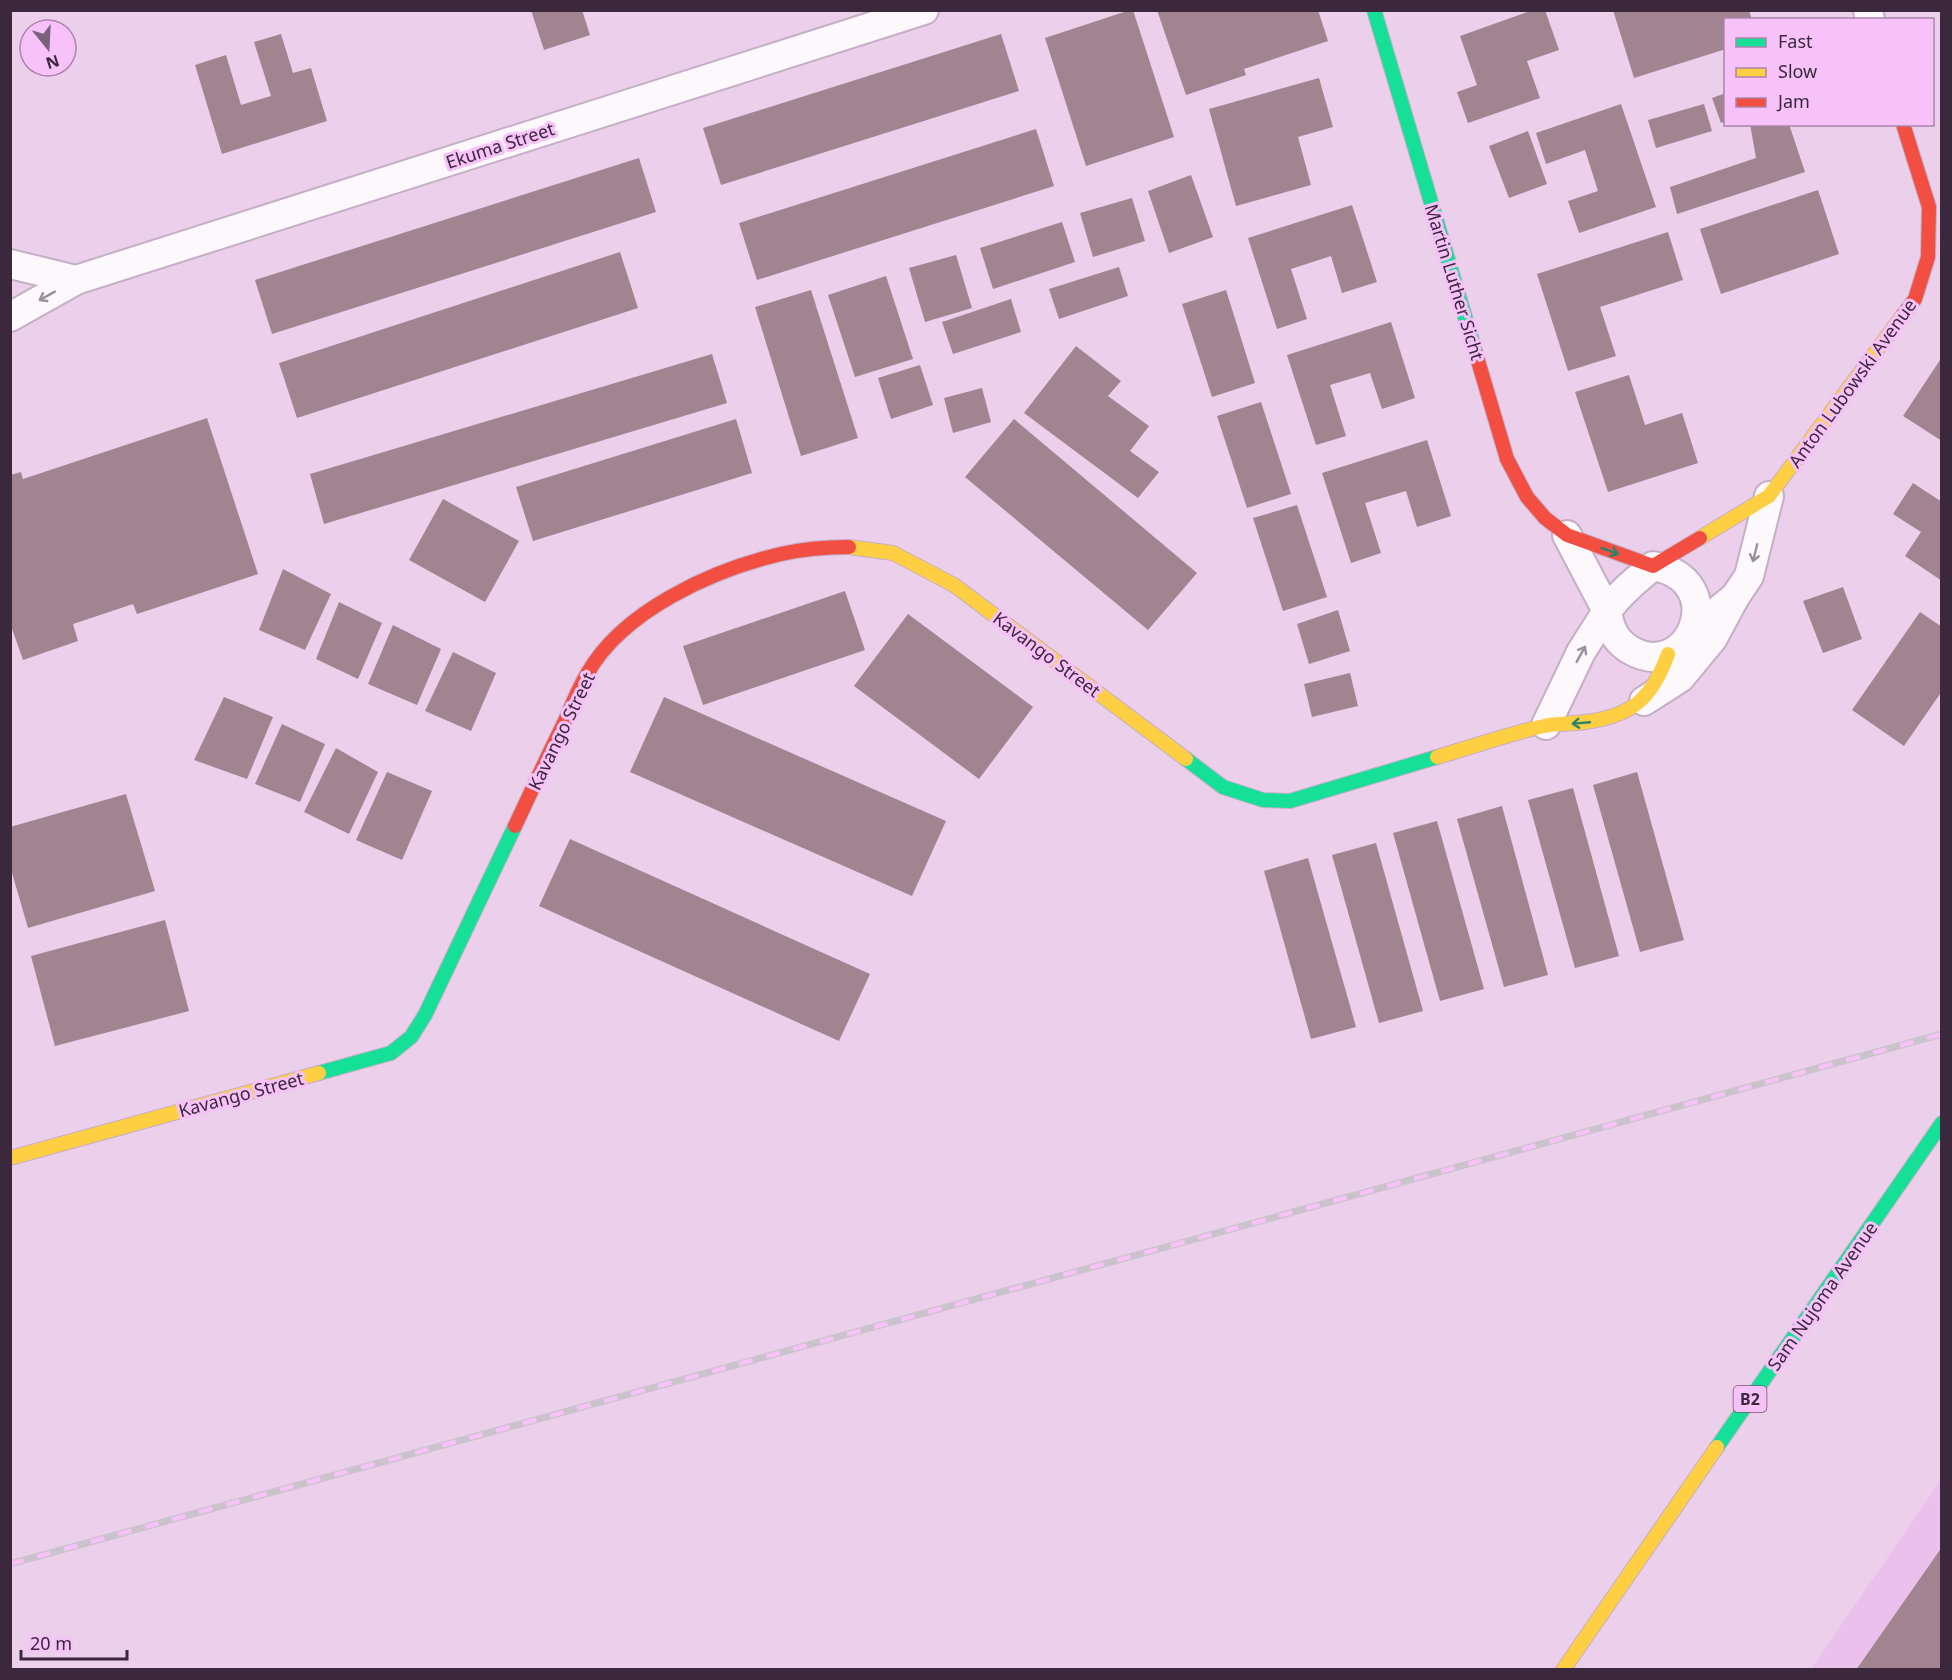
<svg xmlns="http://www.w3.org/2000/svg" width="1952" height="1680" viewBox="0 0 1952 1680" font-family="'Noto Sans',sans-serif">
<rect width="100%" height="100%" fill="#ebcfeb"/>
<polygon fill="#ecc0ed" points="1941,1480 1941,1669 1811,1669"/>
<g fill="#a28491">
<polygon points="531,10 582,10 590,35 544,50"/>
<polygon points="1130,10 1133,10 1174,137 1086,166 1045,38"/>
<polygon points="1157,10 1318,10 1328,41 1244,69 1246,75 1186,95"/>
<polygon points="1533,10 1545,10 1559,50 1527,61 1540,98 1468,123 1457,92 1477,85 1460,36"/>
<polygon points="1613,10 1749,10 1752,20 1726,20 1726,49 1634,78"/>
<polygon points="281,34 293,73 311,68 327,121 222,154 195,65 226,55 241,105 271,96 254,42"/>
<polygon points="1001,34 1019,91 721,185 703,128"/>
<polygon points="1319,78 1333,127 1298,137 1311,185 1236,206 1209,109"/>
<polygon points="1726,93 1726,121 1721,123 1712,98"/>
<polygon points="1621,104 1656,207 1579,233 1568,201 1598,191 1585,150 1546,164 1536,133"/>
<polygon points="1704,104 1712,131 1656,148 1648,120"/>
<polygon points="1750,124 1789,124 1805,172 1677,214 1670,187 1756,158"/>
<polygon points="1036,129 1054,186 757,280 739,223"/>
<polygon points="1528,131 1547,184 1509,198 1489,146"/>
<polygon points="639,158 656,212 272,334 255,280"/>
<polygon points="1191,175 1213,237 1169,253 1148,191"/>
<polygon points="1818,190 1839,254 1721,294 1700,229"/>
<polygon points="1132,198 1145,241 1093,257 1080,213"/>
<polygon points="1352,205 1377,282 1342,293 1331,256 1291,269 1307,319 1277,329 1248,238"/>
<polygon points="1062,222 1075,262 993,289 980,248"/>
<polygon points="1668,232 1683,280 1600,307 1616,356 1568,371 1537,274"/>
<polygon points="620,252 638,308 297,418 279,363"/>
<polygon points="956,255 972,308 925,322 909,268"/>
<polygon points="1119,267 1128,296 1059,319 1049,289"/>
<polygon points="886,276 913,359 855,377 828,295"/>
<polygon points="811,290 858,438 801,456 755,307"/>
<polygon points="1226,290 1255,383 1212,397 1182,304"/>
<polygon points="1011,299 1021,332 953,354 942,322"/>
<polygon points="1391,322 1415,398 1382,409 1370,373 1330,385 1346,436 1316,445 1287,355"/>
<polygon points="1076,346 1121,381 1108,396 1149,426 1130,451 1159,472 1138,498 1024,413"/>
<polygon points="712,354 727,403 324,524 310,474"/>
<polygon points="1942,357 1942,441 1903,416"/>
<polygon points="920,365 933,405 891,419 878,378"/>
<polygon points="1629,375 1645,425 1682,413 1698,463 1608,492 1575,392"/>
<polygon points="982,388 991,422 953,433 944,398"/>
<polygon points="1261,402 1291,494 1247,508 1217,416"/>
<polygon points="207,418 258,574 137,614 133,604 73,624 78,641 23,660 10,623 10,475 21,472 23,479"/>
<polygon points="736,419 752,473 533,541 516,487"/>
<polygon points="1014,419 1197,573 1148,630 965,477"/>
<polygon points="1427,440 1451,516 1417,527 1406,491 1365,503 1381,553 1351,563 1322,473"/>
<polygon points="1913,483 1942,502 1942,581 1905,556 1921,532 1893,514"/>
<polygon points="443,499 519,541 485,602 409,560"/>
<polygon points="1297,505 1327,597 1283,611 1253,518"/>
<polygon points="283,569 331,594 305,650 259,630"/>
<polygon points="1843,587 1862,639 1823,653 1803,601"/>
<polygon points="845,591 865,650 703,705 683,646"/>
<polygon points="339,602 382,623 358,679 316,659"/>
<polygon points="1338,610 1350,651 1309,664 1297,624"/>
<polygon points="1920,612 1942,627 1942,691 1904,746 1852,710"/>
<polygon points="908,614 1033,707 979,779 854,686"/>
<polygon points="393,625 441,649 417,705 368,684"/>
<polygon points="453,652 496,673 471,731 425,711"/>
<polygon points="1350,673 1358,706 1312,717 1304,684"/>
<polygon points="224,697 273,717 247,779 194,760"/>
<polygon points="664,697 946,821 912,896 630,772"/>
<polygon points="282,724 325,744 300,802 255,784"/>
<polygon points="336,748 378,772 349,834 304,812"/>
<polygon points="387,772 432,791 402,860 356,840"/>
<polygon points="1637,772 1684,940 1640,952 1593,785"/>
<polygon points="1573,788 1619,956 1575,968 1528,800"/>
<polygon points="126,794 155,891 28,928 10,866 10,827"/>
<polygon points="1502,806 1548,975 1504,987 1457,819"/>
<polygon points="1437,821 1484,989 1440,1001 1393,833"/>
<polygon points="570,839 870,974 839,1041 539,906"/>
<polygon points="1376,843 1423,1011 1379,1023 1332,855"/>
<polygon points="1308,858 1356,1027 1311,1039 1264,871"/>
<polygon points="165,920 189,1011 55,1046 31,956"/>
<polygon points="1942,1547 1942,1670 1856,1670"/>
</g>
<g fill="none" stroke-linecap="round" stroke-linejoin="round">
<g stroke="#c5afc5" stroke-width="32">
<g id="street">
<polyline points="1868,10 1870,20"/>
<polyline points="10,264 76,280 10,317"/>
<polyline points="76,280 924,10"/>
<path d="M1653 566C1731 580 1691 680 1634 652 1616 643 1610 630 1607 611 1620 593 1636 580 1653 566Z"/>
<polyline points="1720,609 1735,597 1749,576 1769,496"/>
<polyline points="1644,701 1680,678 1713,638 1735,597"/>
<polyline points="1546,725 1581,652 1607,611 1567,535"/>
</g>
</g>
<g stroke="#c5afc5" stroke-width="16">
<g id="fast">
<polyline points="1374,10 1476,354"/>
<polyline points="1186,759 1223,787 1263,800 1290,801 1437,757"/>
<polyline points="319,1073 391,1053 411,1037 425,1015 515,826"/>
<polyline points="1717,1447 1942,1123"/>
</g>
</g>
<g stroke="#c5afc5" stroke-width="16">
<g id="slow">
<polyline points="1700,538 1769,496 1903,315"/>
<polyline points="849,547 893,553 954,585 1186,759"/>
<path d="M1437 757C1472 747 1508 734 1544 726 1557 723 1572 724 1585 722 1633 716 1652 698 1668 654"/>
<polyline points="10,1158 319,1073"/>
<polyline points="1563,1670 1717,1447"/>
</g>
</g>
<g stroke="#c5afc5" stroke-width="16">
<g id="jam">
<polyline points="1903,124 1929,207 1928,257 1915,299 1903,315"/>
<polyline points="1476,354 1507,459 1527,497 1545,518 1567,535 1653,566 1700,538"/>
<path d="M515 826C531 792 547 757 564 723 571 707 578 689 587 674 623 610 713 570 781 554 803 549 826 547 849 547"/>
</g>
</g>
<use href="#street" stroke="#fcf8fc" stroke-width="28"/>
<use href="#fast" stroke="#16e098" stroke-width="14"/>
<use href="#slow" stroke="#ffcf43" stroke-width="14"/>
<use href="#jam" stroke="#f24e42" stroke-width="14"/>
<g stroke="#cbc3cc" stroke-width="7">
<polyline id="rail" points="10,1564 1942,1034"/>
</g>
<use href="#rail" stroke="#f6c2f8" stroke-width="4.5" stroke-dasharray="14" stroke-linecap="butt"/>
</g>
<defs><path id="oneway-shaft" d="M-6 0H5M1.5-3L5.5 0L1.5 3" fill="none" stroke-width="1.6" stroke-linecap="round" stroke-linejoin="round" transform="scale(1.5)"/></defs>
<g stroke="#9c909c">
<use href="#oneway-shaft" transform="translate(47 296) rotate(151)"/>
<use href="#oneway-shaft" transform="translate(1755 553) rotate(104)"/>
<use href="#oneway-shaft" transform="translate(1581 654) rotate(-61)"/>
</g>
<g stroke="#29846a">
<use href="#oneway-shaft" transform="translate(1610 551) rotate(20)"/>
<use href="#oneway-shaft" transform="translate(1581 723) rotate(175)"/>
</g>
<g text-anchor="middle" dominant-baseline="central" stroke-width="6" stroke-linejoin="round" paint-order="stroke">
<rect fill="#f6c2f8" stroke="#745675" stroke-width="1.5" x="1733.5" y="1386" width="33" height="26" rx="4.5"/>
<g font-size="16" font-weight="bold" fill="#3c283d">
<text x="1750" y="1399">B2</text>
</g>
<g font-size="18" fill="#3c283d" stroke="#f6c2f8">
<text transform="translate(500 145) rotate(-18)">Ekuma Street</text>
<text transform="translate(1455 282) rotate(73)">Martin Luther Sicht</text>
<text transform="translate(1852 383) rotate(-54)">Anton Lubowski Avenue</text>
<text transform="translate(1047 654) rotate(37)">Kavango Street</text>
<text transform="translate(561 731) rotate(-64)">Kavango Street</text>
<text transform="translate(241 1094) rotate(-15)">Kavango Street</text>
<text transform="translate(1822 1296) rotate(-55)">Sam Nujoma Avenue</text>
</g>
</g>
<rect width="1952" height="1680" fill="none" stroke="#3c283d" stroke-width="24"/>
<rect x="1724" y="18" width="210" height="108" fill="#f6c2f8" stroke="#ac84ad" stroke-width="1.5"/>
<rect x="1736" y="38" width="30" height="9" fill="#16e098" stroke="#ac84ad" stroke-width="1.5"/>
<text x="1778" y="48" font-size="18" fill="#3c283d">Fast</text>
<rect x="1736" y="68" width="30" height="9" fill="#ffcf43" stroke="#ac84ad" stroke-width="1.5"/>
<text x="1778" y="78" font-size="18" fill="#3c283d">Slow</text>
<rect x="1736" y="98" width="30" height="9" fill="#f24e42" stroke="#ac84ad" stroke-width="1.5"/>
<text x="1778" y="108" font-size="18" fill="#3c283d">Jam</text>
<g transform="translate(48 48) rotate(162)"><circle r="28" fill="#f6c2f8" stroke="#ac84ad" stroke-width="1.5"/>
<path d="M0-4.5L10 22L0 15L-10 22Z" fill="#79627a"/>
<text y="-9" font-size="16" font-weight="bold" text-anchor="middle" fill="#3c283d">N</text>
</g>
<path d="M21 1650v9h106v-9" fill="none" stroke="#3c283d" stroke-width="3"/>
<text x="30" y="1650" font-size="18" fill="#3c283d" stroke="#f6c2f8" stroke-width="4.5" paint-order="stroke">20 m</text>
</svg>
